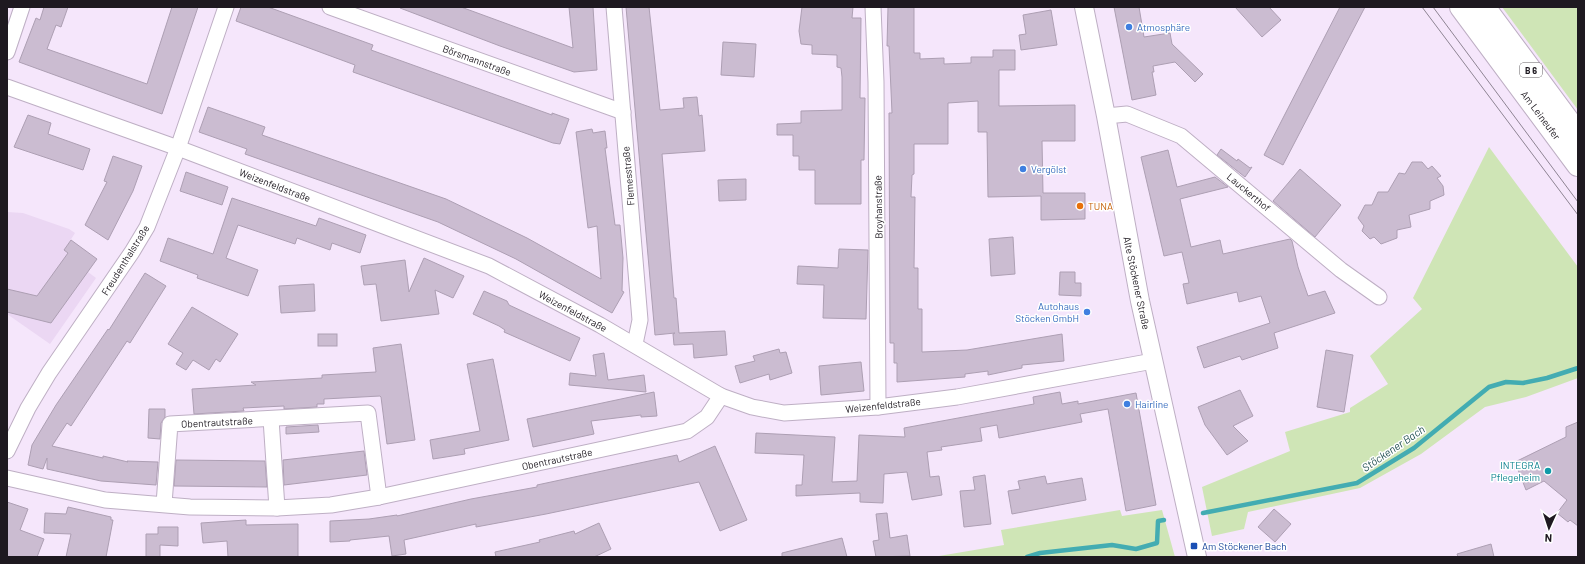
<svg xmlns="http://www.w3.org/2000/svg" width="1585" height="564" viewBox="0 0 1585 564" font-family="Barlow,sans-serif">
<rect width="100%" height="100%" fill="#f5e6fb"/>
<polygon fill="#ebd7f3" points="7,212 23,213 69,229 75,233 64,250 90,269 88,272 96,278 50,344 7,314"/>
<g fill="#cfe5b6">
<polygon points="1502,7 1578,7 1578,110"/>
<polygon points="1489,147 1578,267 1578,378 1526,397 1485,407 1421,454 1360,488 1248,512 1244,529 1212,536 1202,487 1290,451 1285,432 1350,412 1350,408 1388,384 1370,356 1422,309 1413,298"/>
<polygon points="1120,510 1122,516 1162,510 1175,557 933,557 1004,545 1001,530"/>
</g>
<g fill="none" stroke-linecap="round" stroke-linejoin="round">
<g stroke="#43acb2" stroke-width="4.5">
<polyline points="1203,513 1357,483 1414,448 1489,387 1506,382 1523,383 1547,378 1578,368"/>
<polyline points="1027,557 1040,553 1112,545 1136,549 1157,543 1158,521 1164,520"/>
</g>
</g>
<g fill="#cbbcd1" stroke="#ad9fb3">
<polygon points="44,7 68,7 61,27 56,25 47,49 147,84 172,7 198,7 162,114 19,62 36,18 40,20"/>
<polygon points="241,7 268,7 373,45 371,50 552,115 552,113 569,119 560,144 553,143 353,72 355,65 236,21"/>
<polygon points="400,7 461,7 573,48 569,7 593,7 597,70 574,72 500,46 400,8"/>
<polygon points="626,7 649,7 660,110 684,108 683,98 697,97 699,116 702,115 705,151 662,154 674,298 676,298 679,333 725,331 727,355 694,358 693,344 674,345 673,334 675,333 655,335"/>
<polygon points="802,7 853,7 852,18 861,18 860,98 865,98 864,160 861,160 861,204 815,204 815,170 799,170 799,156 793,156 793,135 777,135 777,124 801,123 801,111 842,110 842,77 841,68 837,67 837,55 812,54 812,45 801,44 799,31"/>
<polygon points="888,7 914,7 914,53 920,53 920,59 944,58 944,64 971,63 971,57 993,57 993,50 1015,50 1015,70 999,70 999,106 1075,105 1075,141 1042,141 1043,193 1085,193 1085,219 1041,220 1041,196 988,197 987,132 978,132 978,101 948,103 948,144 914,144 914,174 912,175 911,197 915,197 914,268 918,268 918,309 922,309 922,352 967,350 1062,334 1064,361 1022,365 1022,368 988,375 988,371 965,374 965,377 897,382 897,363 894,363 894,343 890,343 889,113 892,113 889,46 887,46"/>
<polygon points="1114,7 1139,7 1144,37 1170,33 1172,44 1203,74 1195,82 1175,62 1153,66 1154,72 1152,72 1156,95 1132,100"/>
<polygon points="1235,7 1269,7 1281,20 1262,37"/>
<polygon points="1340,7 1365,7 1283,165 1264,155"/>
<polygon points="1051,10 1057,45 1021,50 1019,35 1026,34 1023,15"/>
<polygon points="723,42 756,44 754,77 721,75"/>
<polygon points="208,107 265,127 262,135 446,199 527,238 601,279 597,226 588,228 576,132 592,129 593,133 605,131 607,148 605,148 615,225 620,225 623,258 622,291 624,292 612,313 516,259 438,222 245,154 247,149 199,132"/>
<polygon points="28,115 51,123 48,134 90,149 83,170 14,147"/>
<polygon points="1221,149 1237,161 1238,159 1250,168 1252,167 1245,177 1217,155"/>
<polygon points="1168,150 1177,187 1215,177 1228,187 1180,199 1191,247 1220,240 1223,254 1290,239 1292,241 1298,267 1308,296 1325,291 1335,313 1274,333 1278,348 1242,360 1240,356 1204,368 1197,347 1270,323 1261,296 1239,302 1237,292 1187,304 1183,284 1189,283 1182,252 1164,256 1141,157"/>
<polygon points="113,156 142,166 133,191 108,240 85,225 107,182 104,181"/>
<polygon points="1412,162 1422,162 1428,169 1432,166 1441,176 1437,178 1443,186 1444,195 1430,201 1430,209 1409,215 1411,227 1397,230 1397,238 1381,244 1374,237 1370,239 1362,231 1364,226 1358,218 1365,205 1372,205 1378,192 1388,192 1399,173 1405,174"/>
<polygon points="1300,169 1341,205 1315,237 1273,201"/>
<polygon points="186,172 228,187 222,205 180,191"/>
<polygon points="746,179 746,200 719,201 718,180"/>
<polygon points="232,198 316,226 319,218 366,235 360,253 332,243 330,250 297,238 295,244 238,225 226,258 258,270 248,296 197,278 198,275 160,261 168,238 213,254"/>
<polygon points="1013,237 1015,274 991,276 989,239"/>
<polygon points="71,240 97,259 51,323 7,312 7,289 37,296 68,253 64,250"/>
<polygon points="839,249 868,250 866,319 823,318 824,285 797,284 798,266 838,268"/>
<polygon points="424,258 464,276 453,298 435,290 439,314 381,321 376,284 364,285 361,266 405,260 409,292"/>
<polygon points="1060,272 1075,272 1075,283 1081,283 1081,296 1059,295"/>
<polygon points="145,273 166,286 130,343 127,341 71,426 67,423 52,446 103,458 103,456 128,462 127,461 158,462 156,485 101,481 47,469 47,458 43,469 28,465 32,445 56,405 108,329 109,330"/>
<polygon points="314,284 315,311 281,313 279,286"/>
<polygon points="484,291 507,301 509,305 580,338 570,361 504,332 505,330 499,326 473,314"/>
<polygon points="192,307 238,334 220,362 216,359 209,370 193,360 186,370 176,364 183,353 168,344"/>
<rect x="318" y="334" width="19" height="12"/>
<polygon points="401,344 415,440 387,444 381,397 380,396 324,399 324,404 317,404 317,407 284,409 284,406 243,408 244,411 194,414 192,389 256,385 251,382 322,378 322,375 376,372 373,348"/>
<polygon points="779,349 780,353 786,352 792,373 770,380 769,374 740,383 735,366 755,361 753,356"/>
<polygon points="1326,350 1353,355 1344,412 1317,407"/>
<polygon points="604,353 608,380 644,375 646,392 569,385 570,373 596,376 593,355"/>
<polygon points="493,359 509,440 464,449 465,454 433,459 430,440 480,431 467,364"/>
<polygon points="861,362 864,391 821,395 819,366"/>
<polygon points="1240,390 1253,416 1233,426 1248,441 1227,455 1205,425 1198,407"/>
<polygon points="654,392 657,416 641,417 641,415 591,421 594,434 533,447 527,419"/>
<polygon points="1060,392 1062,404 1078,401 1078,404 1136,393 1156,505 1126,511 1108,409 1080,414 1082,422 999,438 997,425 980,428 982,441 941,447 942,450 927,452 930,477 939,476 942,495 912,500 907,472 884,474 883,503 860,502 860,493 796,496 796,485 802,485 804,455 755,453 756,433 835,437 832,482 857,481 859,435 905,437 904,428 1034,404 1033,397"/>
<polygon points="149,409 165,409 165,417 161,423 160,439 148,438"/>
<polygon points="1578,422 1578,526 1570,520 1568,522 1557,513 1567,500 1544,481 1526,490 1515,462 1566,437 1566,427"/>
<polygon points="318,425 319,432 286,434 286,427"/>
<polygon points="715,446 747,520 720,531 699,482 546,514 476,527 476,524 404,540 406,554 392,556 389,536 350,540 350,541 330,542 330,521 369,519 397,515 397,516 471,499 537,487 537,485 677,455 679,462"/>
<polygon points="364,451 367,475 284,485 283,460"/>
<polygon points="176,460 265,461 267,487 174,486"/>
<polygon points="985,475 991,524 964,527 960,491 975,490 973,477"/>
<polygon points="1045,476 1047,484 1082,478 1086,500 1012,514 1008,491 1020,489 1018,481"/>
<polygon points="7,502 28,509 20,530 44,539 37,557 7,557"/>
<polygon points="68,507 111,517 111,520 113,520 106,557 66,557 71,534 44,533 45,513 66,514"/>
<polygon points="1274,509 1291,524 1275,542 1258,527"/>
<polygon points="887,513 890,538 907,535 910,556 876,557 873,541 879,540 876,514"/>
<polygon points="246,520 246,525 298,524 298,557 228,557 227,541 203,543 201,523"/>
<polygon points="599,523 611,549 594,557 496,557 495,552 540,542 539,540 574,531 575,534"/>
<polygon points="158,527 178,527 178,546 160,545 160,557 146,557 146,534 158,534"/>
<polygon points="842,538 847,557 782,557 782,553"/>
<polygon points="1491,544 1494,557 1458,557 1457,554"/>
</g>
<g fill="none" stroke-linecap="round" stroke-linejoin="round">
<g stroke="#beafc4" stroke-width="17">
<g id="minor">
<polyline points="330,7 623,112"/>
<polyline points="614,7 640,320 635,344"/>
<polyline points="873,7 876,82 878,407"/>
<polyline points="7,52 22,7"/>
<polyline points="7,87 178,148 489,266 600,325 721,396 752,407 784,413 878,407 957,397 1153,361"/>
<polyline points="1106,116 1127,114 1181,136 1341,270 1379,297"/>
<polyline points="271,419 277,508"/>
<polyline points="7,451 28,408 49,373 132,252 147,227 178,148 226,7"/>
<polyline points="7,478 105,500 190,507 277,508 331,505 379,497 687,431 707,417 721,396"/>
<polyline points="164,504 170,424 368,413 379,497"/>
</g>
</g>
<g stroke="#beafc4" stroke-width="20">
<polyline id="tertiary" points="1084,7 1106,116 1140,301 1197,557"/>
</g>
<g stroke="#beafc4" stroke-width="24">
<g id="primary">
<polyline points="1461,7 1578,165"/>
<polyline points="1484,7 1578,134"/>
</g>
</g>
<use href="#minor" stroke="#fff" stroke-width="15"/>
<use href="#tertiary" stroke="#fff" stroke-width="18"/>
<use href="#primary" stroke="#fff" stroke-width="22"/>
<g stroke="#8e8493" stroke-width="1">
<polyline points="1422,7 1578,215"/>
<polyline points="1433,7 1578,202"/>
</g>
</g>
<g fill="#3f7fe0" stroke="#fff" stroke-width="1.5">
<circle cx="1129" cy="27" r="4"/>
<circle cx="1023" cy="169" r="4"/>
<circle cx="1087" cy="312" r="4"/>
<circle cx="1127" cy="404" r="4"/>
</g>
<circle fill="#e8710a" stroke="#fff" stroke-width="1.5" cx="1080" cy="206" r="4"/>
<circle fill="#0f9aa8" stroke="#fff" stroke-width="1.5" cx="1548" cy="471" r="4"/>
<rect fill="#1a4fb4" stroke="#fff" stroke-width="1.5" x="1190" y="542" width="8" height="8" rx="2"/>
<g text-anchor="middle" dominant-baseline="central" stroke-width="3" stroke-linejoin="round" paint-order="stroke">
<rect fill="#fff" stroke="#625e63" stroke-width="1" x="1520" y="63" width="22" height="14" rx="3"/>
<g font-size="9" font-weight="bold" fill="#1e1920">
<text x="1531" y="70">B 6</text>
</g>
<g font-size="10" fill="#366cbe" stroke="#fff" text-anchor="start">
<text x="1137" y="27">Atmosphäre</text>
<text x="1031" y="169">Vergölst</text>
<text x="1079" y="306" text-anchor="end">Autohaus<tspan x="1079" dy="12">Stöcken GmbH</tspan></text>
<text x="1135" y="404">Hairline</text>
</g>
<g font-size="10" fill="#1e1920" stroke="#fff">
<text transform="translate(477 60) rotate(20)">Börsmannstraße</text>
<text transform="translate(1541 115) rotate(53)">Am Leineufer</text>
<text transform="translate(628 176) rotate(-95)">Flemesstraße</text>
<text transform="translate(275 185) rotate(21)">Weizenfeldstraße</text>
<text transform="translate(1249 192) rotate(40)">Lauckerthof</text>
<text transform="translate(878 207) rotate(-91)">Broyhanstraße</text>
<text transform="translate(125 260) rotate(-58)">Freudenthalstraße</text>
<text transform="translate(1137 283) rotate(78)">Alte Stöckener Straße</text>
<text transform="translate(573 311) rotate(28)">Weizenfeldstraße</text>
<text transform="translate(883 405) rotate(-6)">Weizenfeldstraße</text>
<text transform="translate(217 422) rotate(-3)">Obentrautstraße</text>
<text transform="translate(557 459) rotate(-12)">Obentrautstraße</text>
</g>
<g font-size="10" fill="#c56008" stroke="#fff" text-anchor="start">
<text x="1088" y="206">TUNA</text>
</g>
<g font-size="10" fill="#0d838f" stroke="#fff" text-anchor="end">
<text x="1540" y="465">INTEGRA<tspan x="1540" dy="12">Pflegeheim</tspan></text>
</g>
<g font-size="10" fill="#164399" stroke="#fff" text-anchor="start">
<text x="1202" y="546">Am Stöckener Bach</text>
</g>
<g font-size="11" font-style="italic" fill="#1e4d4f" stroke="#fff">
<text transform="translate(1393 448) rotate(-34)">Stöckener Bach</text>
</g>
</g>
<rect width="1585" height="564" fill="none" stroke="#1e1920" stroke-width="16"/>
<g transform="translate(1549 528) rotate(183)" stroke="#ffffff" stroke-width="3" paint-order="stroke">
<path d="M0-3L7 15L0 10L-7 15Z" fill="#1e1920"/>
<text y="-6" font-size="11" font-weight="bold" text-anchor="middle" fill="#1e1920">N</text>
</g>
</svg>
